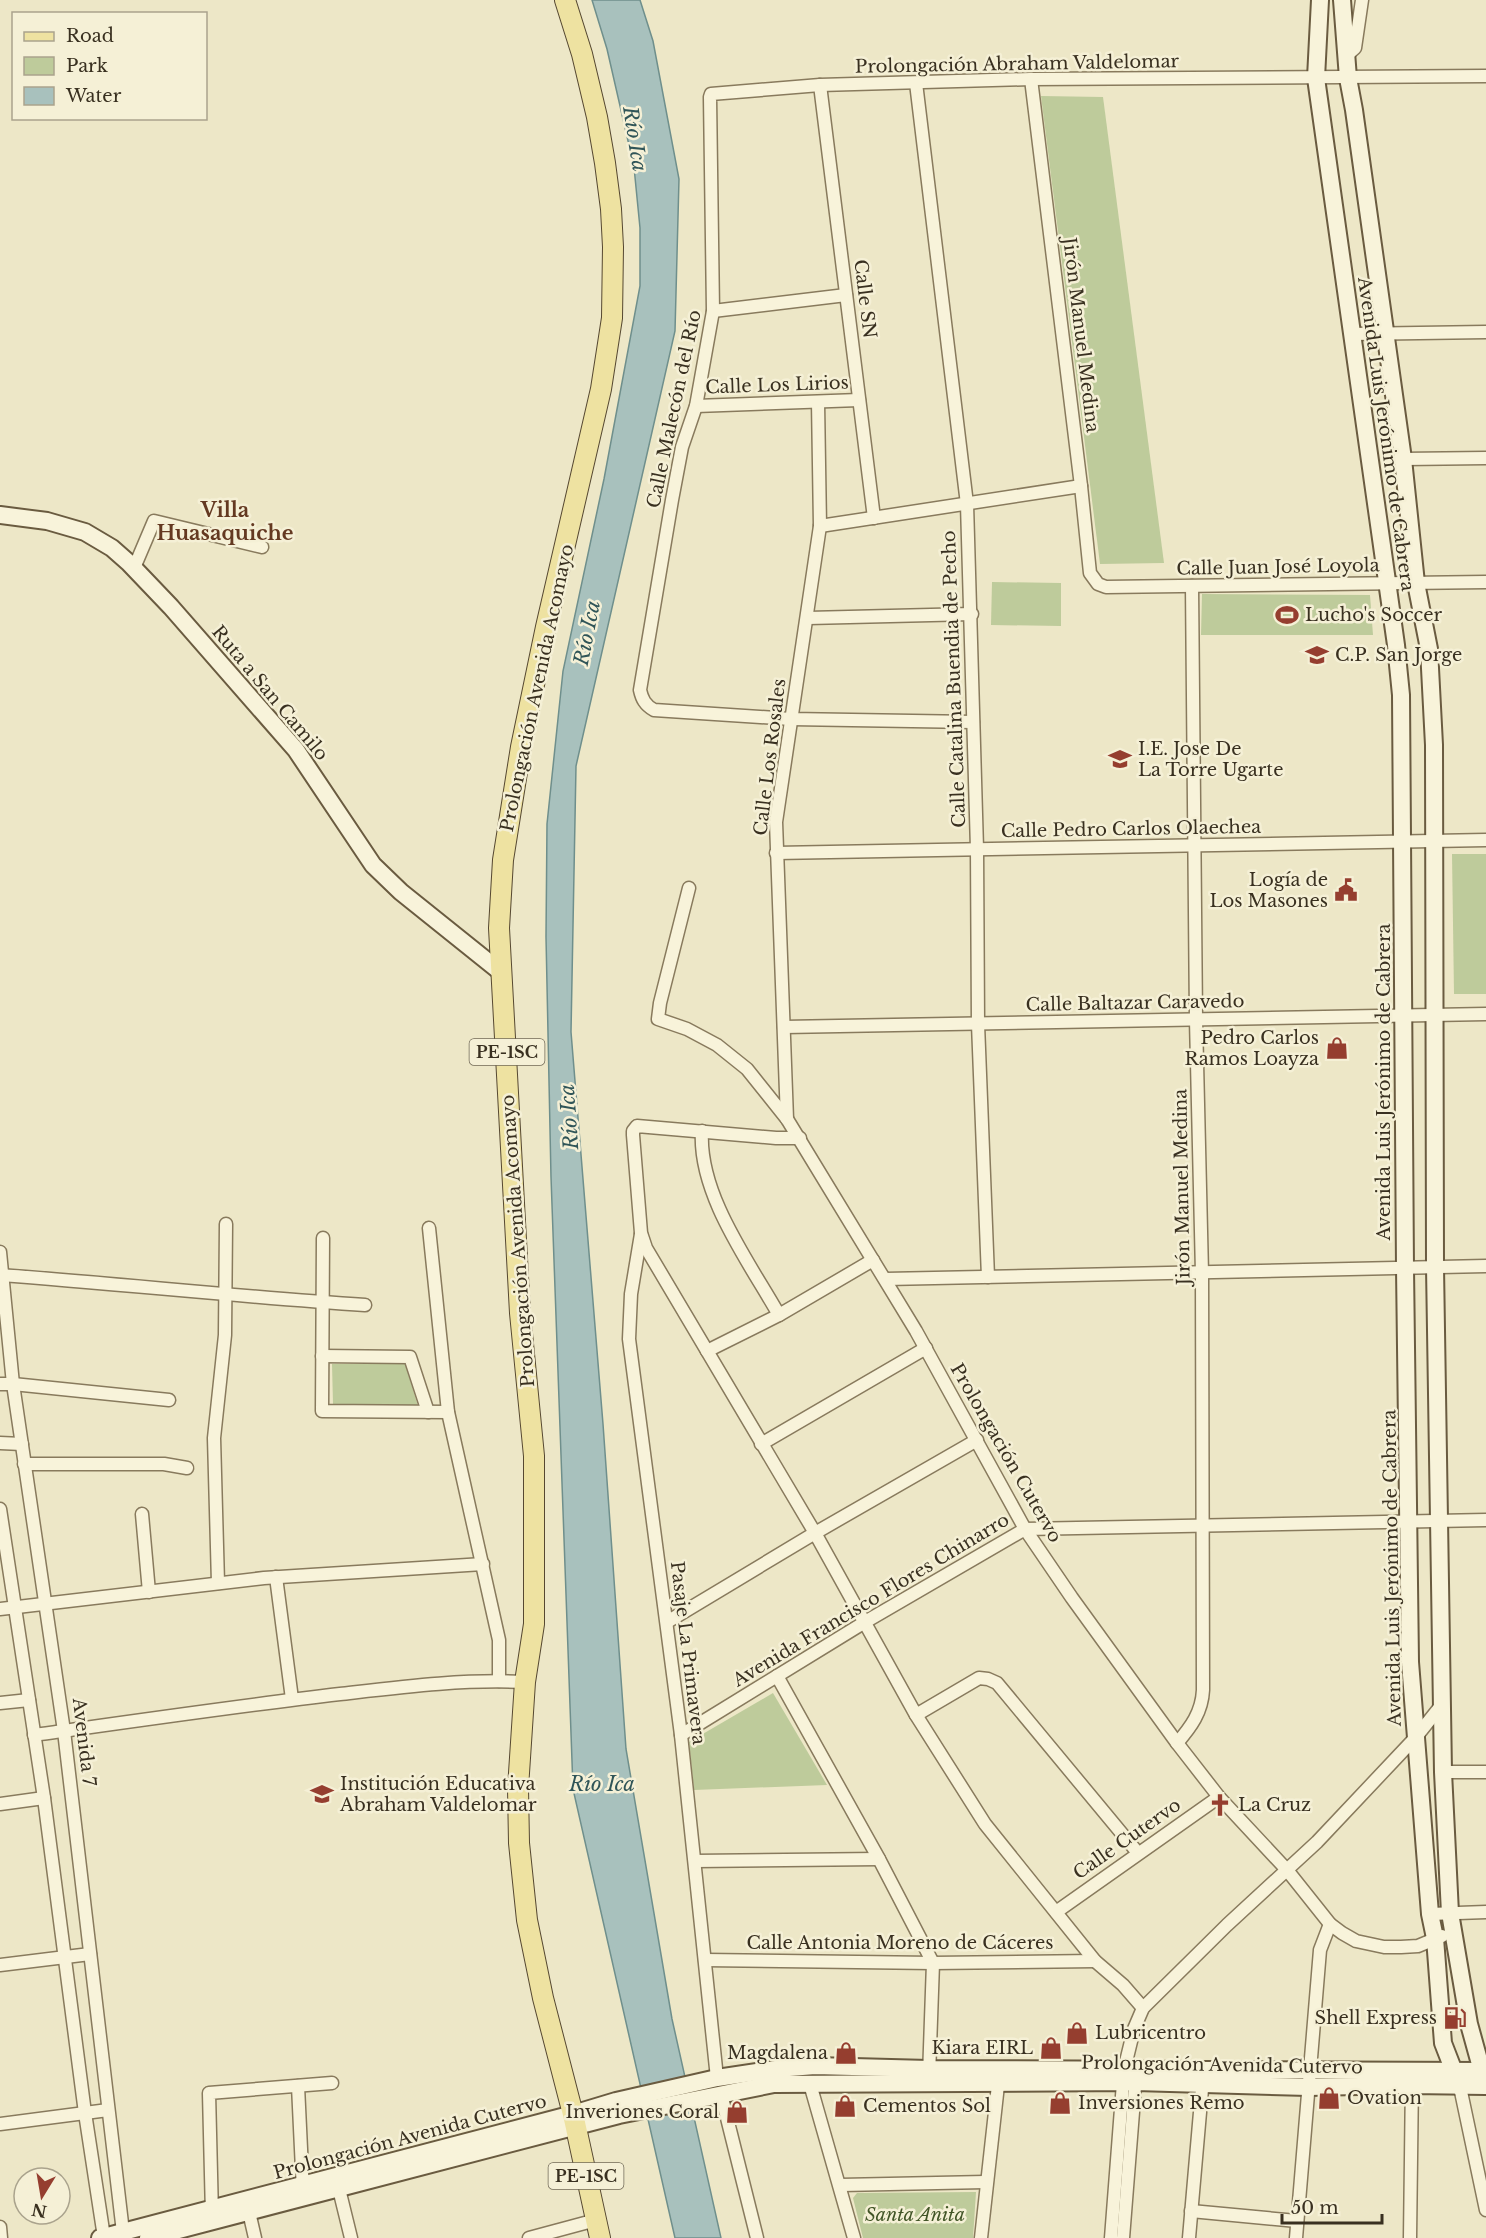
<svg xmlns="http://www.w3.org/2000/svg" width="1486" height="2238" viewBox="0 0 1486 2238" font-family="'Libre Baskerville',serif">
<rect width="100%" height="100%" fill="#ede7c7"/>
<g fill="#becb9b">
<polygon points="1041,96 1103,97 1164,563 1100,564"/>
<polygon points="992,582 1061,583 1061,626 991,625"/>
<polygon points="1202,594 1370,595 1373,635 1201,635"/>
<polygon points="1452,854 1486,854 1486,994 1454,994"/>
<polygon points="332,1364 405,1364 418,1406 333,1404"/>
<polygon points="773,1693 827,1785 694,1790 689,1742"/>
<polygon points="976,2192 973,2238 863,2238 853,2198 857,2193"/>
</g>
<polygon fill="#a8c1bd" stroke="#6f8f8c" stroke-width="1.5" points="592,0 640,0 653,41 679,179 675,331 576,766 571,1032 603,1424 626,1749 672,2019 721,2238 675,2238 573,1789 551,1177 546,937 547,824 563,671 604,479 640,286 640,228 634,167 607,49"/>
<g fill="none" stroke-linecap="round" stroke-linejoin="round">
<g stroke="#887a5d" stroke-width="15">
<g id="street">
<polyline points="1346,56 1355,48 1362,0"/>
<polyline points="1031,79 1081,486 1090,573 1098,584 1106,587 1486,582"/>
<polyline points="916,83 967,504 977,849 978,1024 988,1277"/>
<polyline points="820,85 874,518"/>
<polyline points="713,311 846,295"/>
<polyline points="1352,334 1486,332"/>
<polyline points="696,406 859,400"/>
<polyline points="1403,459 1486,458"/>
<polyline points="820,526 1081,486"/>
<polyline points="134,568 154,521 262,547"/>
<polyline points="808,618 972,614"/>
<path d="M973 722 791 719 654 710C645 705 642 699 640 690L672 500 682 447 696 406 713 311 710 97 711 94 820 85 1031 79 1486 76"/>
<polyline points="776,853 1486,840"/>
<polyline points="689,888 660,1003 658,1019 687,1029 717,1045 747,1069 787,1119 916,1331 1025,1529 1072,1598 1177,1743 1219,1797 1287,1870 1330,1924 1342,1933 1356,1941 1384,1947 1401,1947 1418,1946 1442,1936"/>
<polyline points="784,1027 1486,1014"/>
<polyline points="787,1119 776,822 820,526 818,402"/>
<path d="M702 1131C698 1194 749 1262 779 1315"/>
<polyline points="800,1138 776,1138 637,1126 633,1131 633,1135 641,1233 646,1248 815,1533 916,1715 985,1824 1095,1961 1123,1985 1143,2008"/>
<polyline points="429,1228 448,1412 499,1640 499,1681"/>
<polyline points="641,1234 631,1294 629,1339 681,1735 717,2078"/>
<polyline points="323,1238 322,1411 448,1412"/>
<polyline points="0,1252 13,1384 64,1731 123,2232"/>
<path d="M0 1275C122 1284 243 1297 365 1305"/>
<polyline points="886,1279 1486,1266"/>
<polyline points="707,1351 779,1315 873,1260"/>
<polyline points="322,1356 410,1357 428,1412"/>
<polyline points="0,1384 13,1384 169,1400"/>
<polyline points="0,1443 22,1444"/>
<polyline points="761,1444 926,1348"/>
<polyline points="24,1464 164,1464 187,1468"/>
<polyline points="0,1509 44,1798 85,2113 104,2237"/>
<polyline points="142,1514 149,1592"/>
<polyline points="276,1577 292,1699"/>
<polyline points="218,1583 214,1438 225,1335 226,1224"/>
<polyline points="0,1609 264,1578 483,1564"/>
<polyline points="667,1622 815,1533 977,1440"/>
<polyline points="777,1676 879,1859 933,1963 929,2076"/>
<polyline points="0,1703 29,1700"/>
<polyline points="916,1715 979,1678 988,1679 997,1683 1138,1853"/>
<path d="M34 1735C135 1721 237 1706 340 1694 401 1687 463 1679 525 1682"/>
<polyline points="681,1735 865,1622 1025,1529 1486,1520"/>
<path d="M1177 1743C1191 1727 1202 1712 1203 1690L1202 1273 1196 1020 1192 586"/>
<polyline points="1443,1772 1486,1772"/>
<polyline points="0,1804 44,1798"/>
<polyline points="695,1861 879,1859"/>
<polyline points="1056,1912 1219,1797"/>
<polyline points="1430,1914 1486,1912"/>
<polyline points="705,1960 933,1963 1095,1961"/>
<polyline points="0,1965 90,1954"/>
<polyline points="810,2084 854,2238"/>
<polyline points="298,2086 303,2191"/>
<polyline points="1460,2087 1486,2210"/>
<polyline points="721,2094 757,2238"/>
<polyline points="0,2124 108,2110"/>
<polyline points="841,2185 985,2182"/>
<polyline points="339,2189 351,2238"/>
<polyline points="1191,2211 1297,2221"/>
<polyline points="249,2212 255,2238"/>
<polyline points="212,2215 209,2093 332,2083"/>
<polyline points="0,2227 1,2238"/>
<polyline points="529,2238 596,2220"/>
<polyline points="981,2238 999,2076"/>
<polyline points="1111,2238 1124,2070 1134,2029 1143,2008 1227,1925 1317,1842 1416,1737 1440,1707"/>
<polyline points="1123,2238 1136,2074"/>
<polyline points="1189,2238 1203,2078"/>
<polyline points="1296,2238 1320,1950 1330,1924"/>
<polyline points="1410,2238 1412,2078"/>
</g>
</g>
<g stroke="#6a5b40" stroke-width="20">
<g id="secondary">
<polyline points="1320,0 1316,78 1396,645 1401,695 1405,1268 1410,1662 1430,1914 1435,1938 1443,2043 1460,2087"/>
<polyline points="1342,0 1348,78 1354,110 1403,459 1416,583 1429,649 1434,745 1435,1267 1443,1772 1450,1913 1469,2024 1482,2071"/>
<polyline points="0,515 47,521 85,532 112,548 129,563 171,607 296,750 373,865 401,892 502,973"/>
<polyline points="100,2238 573,2114 616,2101 717,2078 776,2069 815,2066 929,2069 1486,2071"/>
<polyline points="148,2238 619,2115 774,2084 1136,2082 1308,2087 1411,2085 1486,2086"/>
</g>
</g>
<g stroke="#564831" stroke-width="22">
<polyline id="primary" points="565,0 582,54 597,117 605,163 611,209 613,247 612,318 601,389 546,627 521,747 503,860 499,928 520,1313 534,1456 534,1624 525,1682 518,1788 519,1843 527,1920 543,1998 573,2114 600,2238"/>
</g>
<use href="#street" stroke="#f8f3da" stroke-width="12"/>
<use href="#secondary" stroke="#f8f3da" stroke-width="16"/>
<use href="#primary" stroke="#eee2a1" stroke-width="20"/>
</g>
<defs>
<g id="stadium-bare" transform="scale(1.8)"><path d="M0-5a6.5 5 0 1 0 0 10a6.5 5 0 1 0 0-10ZM-3.5-1.8h7v3.6h-7Z" fill="#953e2f" stroke="#f5f0d6" stroke-width="2.5" paint-order="stroke"/></g>
<g id="school-bare" transform="scale(1.8)"><path d="M0-5L7-2L0 1L-7-2ZM-4 1L0 2.5L4 1V4Q0 6-4 4Z" fill="#953e2f" stroke="#f5f0d6" stroke-width="2.5" paint-order="stroke"/></g>
<g id="civic-bare" transform="scale(1.8)"><path d="M-.6-6.5H3V-4.5H.6V-3L4-1V1h2V6H-6V1h2V-1L-.6-3ZM-1.2 2.5V6h2.4V2.5Z" fill="#953e2f" stroke="#f5f0d6" stroke-width="2.5" paint-order="stroke"/></g>
<g id="shop-bare" transform="scale(1.8)"><path d="M-5-2.5h2.3a2.7 3.5 0 0 1 5.4 0H5L5.5 6h-11ZM-1.5-2.5h3a1.5 2.3 0 0 0-3 0Z" fill="#953e2f" stroke="#f5f0d6" stroke-width="2.5" paint-order="stroke"/></g>
<g id="church-bare" transform="scale(1.8)"><path d="M-1.2-6h2.4v3.5h3.3v2.4h-3.3V6h-2.4V-.1h-3.3v-2.4h3.3Z" fill="#953e2f" stroke="#f5f0d6" stroke-width="2.5" paint-order="stroke"/></g>
<g id="fuel-bare" transform="scale(1.8)"><path d="M-5.5-6h7V0h2V4h1.3V-2.5L3-4.5l.8-.8L6-3V5H2.5V1h-1V6h-7ZM-4.2-4.7v3.2H.2V-4.7Z" fill="#953e2f" stroke="#f5f0d6" stroke-width="2.5" paint-order="stroke"/></g>
</defs>
<g fill-rule="evenodd">
<use href="#stadium-bare" x="1287" y="615"/>
<use href="#school-bare" x="1317" y="655"/>
<use href="#school-bare" x="1120" y="759"/>
<use href="#civic-bare" x="1346" y="890"/>
<use href="#shop-bare" x="1337" y="1048"/>
<use href="#school-bare" x="322" y="1794"/>
<use href="#church-bare" x="1220" y="1805"/>
<use href="#fuel-bare" x="1455" y="2018"/>
<use href="#shop-bare" x="1077" y="2033"/>
<use href="#shop-bare" x="1051" y="2048"/>
<use href="#shop-bare" x="846" y="2053"/>
<use href="#shop-bare" x="1329" y="2098"/>
<use href="#shop-bare" x="1060" y="2103"/>
<use href="#shop-bare" x="845" y="2106"/>
<use href="#shop-bare" x="737" y="2112"/>
</g>
<g text-anchor="middle" dominant-baseline="central" stroke-width="5" stroke-linejoin="round" paint-order="stroke">
<g fill="#f5f0d6" stroke="#716a57" stroke-width="1.5">
<rect x="469.5" y="1039" width="75" height="26" rx="4.5"/>
<rect x="548.5" y="2163" width="75" height="26" rx="4.5"/>
</g>
<g font-size="16" font-weight="bold" fill="#393020">
<text x="507" y="1052">PE-1SC</text>
<text x="586" y="2176">PE-1SC</text>
</g>
<g font-size="18" fill="#393020" stroke="#f5f0d6">
<text transform="translate(1017 64) rotate(-1)">Prolongación Abraham Valdelomar</text>
<text transform="translate(865 299) rotate(83)">Calle SN</text>
<text transform="translate(1081 335) rotate(83)">Jirón Manuel Medina</text>
<text transform="translate(777 385) rotate(-2)">Calle Los Lirios</text>
<text transform="translate(674 409) rotate(-78)">Calle Malecón del Río</text>
<text transform="translate(1386 434) rotate(82)">Avenida Luis Jerónimo de Cabrera</text>
<text transform="translate(1278 567) rotate(-1)">Calle Juan José Loyola</text>
<text transform="translate(954 679) rotate(-92)">Calle Catalina Buendia de Pecho</text>
<text transform="translate(537 688) rotate(-78)">Prolongación Avenida Acomayo</text>
<text transform="translate(270 693) rotate(50)">Ruta a San Camilo</text>
<text transform="translate(770 757) rotate(-83)">Calle Los Rosales</text>
<text transform="translate(1131 829) rotate(-1)">Calle Pedro Carlos Olaechea</text>
<text transform="translate(1135 1003) rotate(-1)">Calle Baltazar Caravedo</text>
<text transform="translate(1384 1082) rotate(-90)">Avenida Luis Jerónimo de Cabrera</text>
<text transform="translate(1182 1187) rotate(-91)">Jirón Manuel Medina</text>
<text transform="translate(518 1241) rotate(-94)">Prolongación Avenida Acomayo</text>
<text transform="translate(1006 1453) rotate(60)">Prolongación Cutervo</text>
<text transform="translate(1392 1568) rotate(-91)">Avenida Luis Jerónimo de Cabrera</text>
<text transform="translate(871 1600) rotate(-31)">Avenida Francisco Flores Chinarro</text>
<text transform="translate(688 1653) rotate(83)">Pasaje La Primavera</text>
<text transform="translate(84 1742) rotate(83)">Avenida 7</text>
<text transform="translate(1127 1839) rotate(-35)">Calle Cutervo</text>
<text x="900" y="1943">Calle Antonia Moreno de Cáceres</text>
<text transform="translate(1222 2065) rotate(1)">Prolongación Avenida Cutervo</text>
<text transform="translate(410 2137) rotate(-15)">Prolongación Avenida Cutervo</text>
</g>
<g font-size="18" fill="#393020" stroke="#f5f0d6" text-anchor="start">
<text x="1305" y="615">Lucho's Soccer</text>
<text x="1335" y="655">C.P. San Jorge</text>
<text x="1138" y="749">I.E. Jose De<tspan x="1138" dy="21">La Torre Ugarte</tspan></text>
<text x="1328" y="880" text-anchor="end">Logía de<tspan x="1328" dy="21">Los Masones</tspan></text>
<text x="1319" y="1038" text-anchor="end">Pedro Carlos<tspan x="1319" dy="21">Ramos Loayza</tspan></text>
<text x="340" y="1784">Institución Educativa<tspan x="340" dy="21">Abraham Valdelomar</tspan></text>
<text x="1238" y="1805">La Cruz</text>
<text x="1437" y="2018" text-anchor="end">Shell Express</text>
<text x="1095" y="2033">Lubricentro</text>
<text x="1033" y="2048" text-anchor="end">Kiara EIRL</text>
<text x="828" y="2053" text-anchor="end">Magdalena</text>
<text x="1347" y="2098">Ovation</text>
<text x="1078" y="2103">Inversiones Remo</text>
<text x="863" y="2106">Cementos Sol</text>
<text x="719" y="2112" text-anchor="end">Inveriones Coral</text>
</g>
<g font-size="18" font-style="italic" fill="#425527" stroke="#f5f0d6">
<text x="915" y="2215">Santa Anita</text>
</g>
<g font-size="20" font-style="italic" fill="#305558" stroke="#f5f0d6">
<text transform="translate(635 139) rotate(81)">Río Ica</text>
<text transform="translate(587 633) rotate(-79)">Río Ica</text>
<text transform="translate(569 1117) rotate(-94)">Río Ica</text>
<text x="602" y="1784">Río Ica</text>
</g>
<g font-size="20" font-weight="bold" fill="#643921" stroke="#f5f0d6">
<text x="225" y="510">Villa<tspan x="225" dy="23">Huasaquiche</tspan></text>
</g>
</g>
<rect x="12" y="12" width="195" height="108" fill="#f5f0d6" stroke="#aaa38d" stroke-width="1.5"/>
<rect x="24" y="32" width="30" height="9" fill="#eee2a1" stroke="#aaa38d" stroke-width="1.5"/>
<text x="66" y="42" font-size="18" fill="#393020">Road</text>
<rect x="24" y="57" width="30" height="18" fill="#becb9b" stroke="#aaa38d" stroke-width="1.5"/>
<text x="66" y="72" font-size="18" fill="#393020">Park</text>
<rect x="24" y="87" width="30" height="18" fill="#a8c1bd" stroke="#aaa38d" stroke-width="1.5"/>
<text x="66" y="102" font-size="18" fill="#393020">Water</text>
<g transform="translate(42 2196) rotate(191)"><circle r="28" fill="#f5f0d6" stroke="#aaa38d" stroke-width="1.5"/>
<path d="M0-4.5L10 22L0 15L-10 22Z" fill="#953e2f"/>
<text y="-9" font-size="16" font-weight="bold" text-anchor="middle" fill="#393020">N</text>
</g>
<path d="M1282 2214v9h100v-9" fill="none" stroke="#393020" stroke-width="3"/>
<text x="1291" y="2214" font-size="18" fill="#393020" stroke="#f5f0d6" stroke-width="4.5" paint-order="stroke">50 m</text>
</svg>
